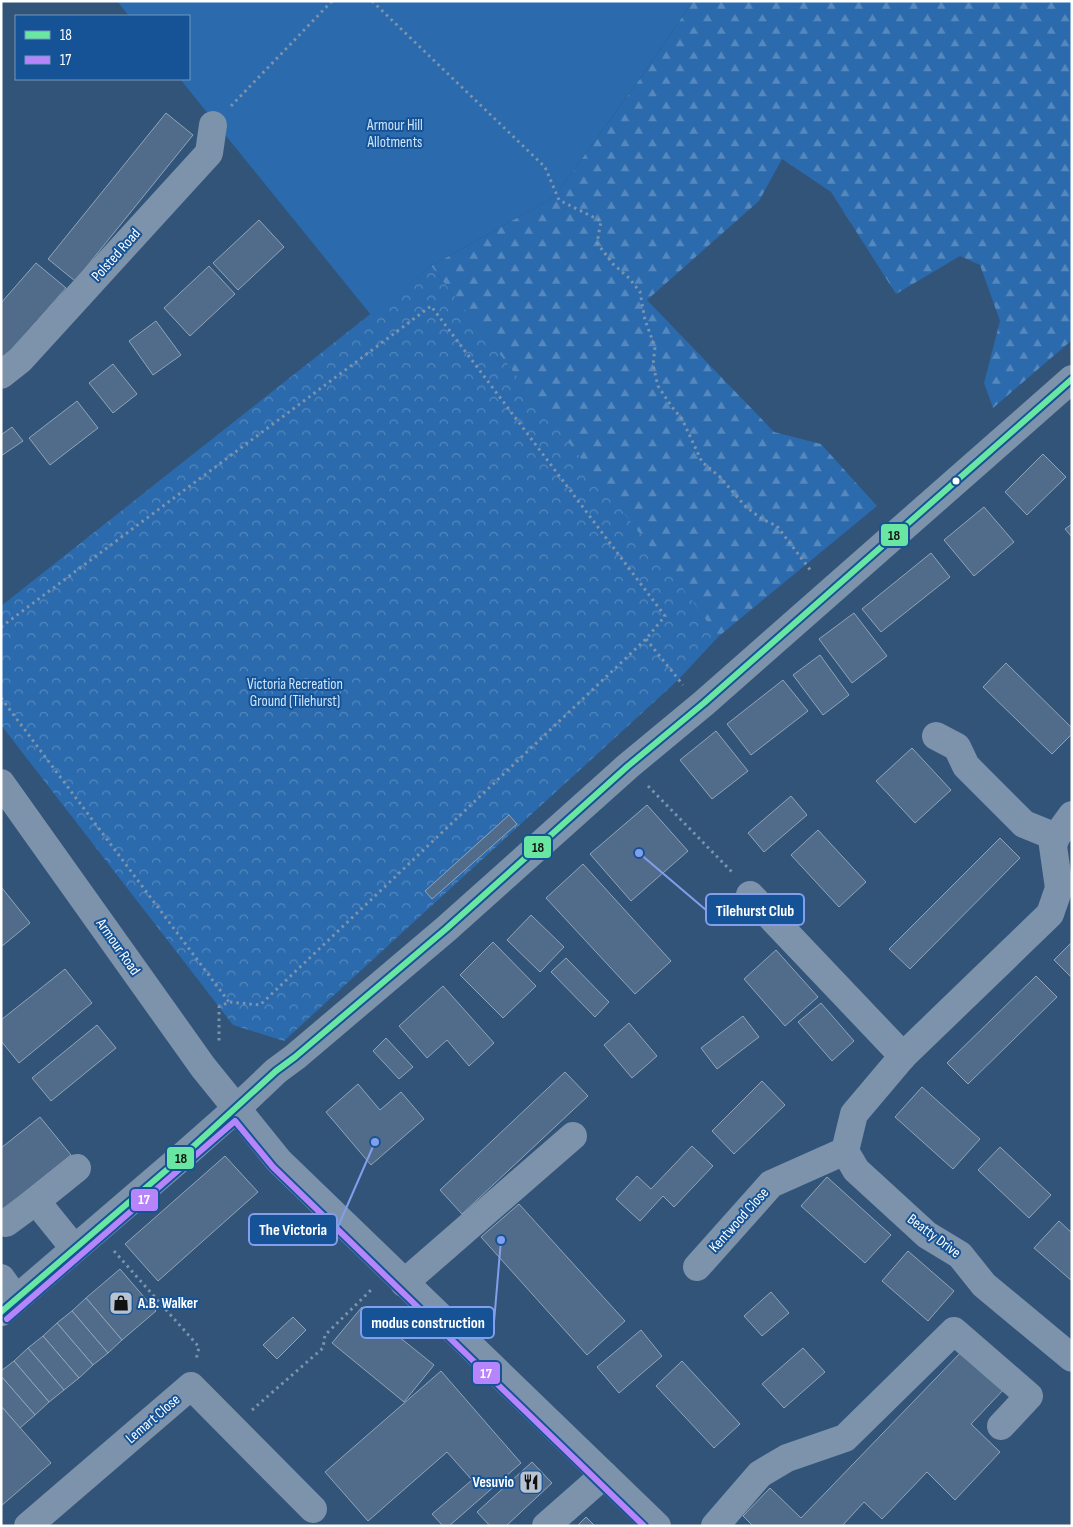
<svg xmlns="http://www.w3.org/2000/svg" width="1073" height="1527" viewBox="0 0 1073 1527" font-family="'Sofia Sans Condensed',sans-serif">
<defs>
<pattern id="forest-firs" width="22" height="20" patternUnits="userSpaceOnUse" patternTransform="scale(1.25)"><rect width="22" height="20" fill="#2a6aad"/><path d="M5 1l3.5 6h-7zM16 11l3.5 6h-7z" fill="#5588bd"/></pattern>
<pattern id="park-crowns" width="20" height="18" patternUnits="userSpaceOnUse" patternTransform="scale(1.25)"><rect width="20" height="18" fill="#2a6aad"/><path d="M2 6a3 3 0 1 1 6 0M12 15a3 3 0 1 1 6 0" fill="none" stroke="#5588bd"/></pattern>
</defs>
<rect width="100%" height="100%" fill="#325479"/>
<polygon fill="url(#forest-firs)" points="693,1 1072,1 1072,340 993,408 984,383 1000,321 980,265 960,256 896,294 831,192 782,159 759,201 647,300 774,432 821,444 877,506 718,637 431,266 554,197 639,80"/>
<polygon fill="url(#park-crowns)" points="431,266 694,603 718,637 678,680 284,1041 233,1025 1,725 1,606"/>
<polygon fill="#2a6aad" points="117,1 693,1 639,80 554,197 431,266 371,315 180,79 189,79 189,16 129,16"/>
<g fill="#516c8a" stroke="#90a4b9">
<polygon points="166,113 193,135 75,281 48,259"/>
<polygon points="259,220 284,247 238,290 213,263"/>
<polygon points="36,263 66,288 1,362 1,303"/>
<polygon points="209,266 235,294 190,336 164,308"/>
<polygon points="156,321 181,355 153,375 129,341"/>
<polygon points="113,364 137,394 113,413 89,383"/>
<polygon points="77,401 98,428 50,465 29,438"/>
<polygon points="12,427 23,441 1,456 1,435"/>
<polygon points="1043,454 1066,477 1027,515 1005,492"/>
<polygon points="984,507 1014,542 974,576 944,540"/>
<polygon points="1072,524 1072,537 1065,529"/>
<polygon points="931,553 950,577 881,632 862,609"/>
<polygon points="854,613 887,656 852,683 819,639"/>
<polygon points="820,655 849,695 823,715 793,675"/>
<polygon points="1006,663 1072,728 1072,734 1052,754 983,687"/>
<polygon points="783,680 808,711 751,755 727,724"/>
<polygon points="716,731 748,771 712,799 680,760"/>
<polygon points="912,748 951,790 915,823 876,781"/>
<polygon points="791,796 807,815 764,852 748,833"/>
<polygon points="647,805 688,851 631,901 590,854"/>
<polygon points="509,815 517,824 432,899 425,891"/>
<polygon points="818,830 866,882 839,907 791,855"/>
<polygon points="1000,838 1020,858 910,969 889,949"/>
<polygon points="583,864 671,961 635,994 546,898"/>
<polygon points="2,888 30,923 1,947 1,889"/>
<polygon points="531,915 564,947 540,972 507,940"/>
<polygon points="493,942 536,986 503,1018 460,975"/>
<polygon points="1072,942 1072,978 1054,960"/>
<polygon points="776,950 818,997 785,1026 744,979"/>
<polygon points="566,958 609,1002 595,1017 551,972"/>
<polygon points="65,969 92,1003 19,1063 1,1041 1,1020"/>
<polygon points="1036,976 1057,997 968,1084 947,1063"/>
<polygon points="443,986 494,1043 469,1066 447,1040 427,1058 399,1026"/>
<polygon points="821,1003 854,1041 832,1061 798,1022"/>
<polygon points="743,1016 759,1037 717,1069 701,1048"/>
<polygon points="629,1023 657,1056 632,1078 604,1045"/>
<polygon points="97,1025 116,1048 51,1101 32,1078"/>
<polygon points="386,1038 413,1067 399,1079 373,1051"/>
<polygon points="565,1072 588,1096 462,1214 440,1190"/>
<polygon points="762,1081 785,1105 734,1154 712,1131"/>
<polygon points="358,1084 380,1110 401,1092 424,1119 371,1165 326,1112"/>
<polygon points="922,1087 980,1139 953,1169 895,1117"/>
<polygon points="40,1117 71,1155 1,1211 1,1148"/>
<polygon points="692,1146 713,1166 674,1207 663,1196 640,1221 616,1199 637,1176 651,1189"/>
<polygon points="1000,1147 1051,1195 1029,1218 978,1170"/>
<polygon points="225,1156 258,1192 158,1281 125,1244"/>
<polygon points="827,1177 891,1235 865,1263 801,1206"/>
<polygon points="519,1204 625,1321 587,1355 481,1237"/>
<polygon points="1059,1221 1072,1233 1072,1281 1034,1248"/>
<polygon points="908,1251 954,1291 928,1321 882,1281"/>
<polygon points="120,1269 156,1311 122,1340 86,1298"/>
<polygon points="771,1292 789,1313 762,1336 744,1316"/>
<polygon points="86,1298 122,1340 108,1353 72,1311"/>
<polygon points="362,1307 434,1365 404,1402 332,1343"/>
<polygon points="72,1311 108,1353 93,1365 57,1323"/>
<polygon points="293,1317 306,1330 277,1359 263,1345"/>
<polygon points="57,1323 93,1365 79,1378 43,1336"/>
<polygon points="641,1330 662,1356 619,1393 597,1367"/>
<polygon points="43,1336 79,1378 64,1390 28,1348"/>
<polygon points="28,1348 64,1390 49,1402 14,1361"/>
<polygon points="803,1348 825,1372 784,1408 762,1384"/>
<polygon points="965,1348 1006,1387 971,1424 1000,1452 955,1500 927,1472 882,1519 864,1502 842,1526 753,1526 743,1516 770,1488 801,1518"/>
<polygon points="14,1361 49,1402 35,1415 1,1376 1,1371"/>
<polygon points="682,1361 740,1424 714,1448 656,1386"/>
<polygon points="441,1371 521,1463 449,1526 443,1526 432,1514 472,1480 447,1452 368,1521 325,1472"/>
<polygon points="1,1376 35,1415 20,1428 1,1406"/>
<polygon points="1,1406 51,1463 1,1506"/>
<polygon points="532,1462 552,1483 506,1526 490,1526 477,1512"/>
<polygon points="586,1517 595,1526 577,1526"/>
</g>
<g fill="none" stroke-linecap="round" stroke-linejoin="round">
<g stroke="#7c93ab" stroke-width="3" stroke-dasharray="2.5 4" stroke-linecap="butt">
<polyline points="372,1 545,167 559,200 601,221 597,243 613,264 629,278 640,292 645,320 655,347 653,365 658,386 672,407 682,419 702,462 719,476 746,507 762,519 777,526 811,571"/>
<polyline points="231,106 332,1"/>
<polyline points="1,627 431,306 665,616 646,639 260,1005 229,1002 219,1007 219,1042"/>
<polyline points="646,639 683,685"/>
<polyline points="1,698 229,1002"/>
<polyline points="648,786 733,873"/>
<polyline points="114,1251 199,1347 196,1360"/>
<polyline points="252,1410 323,1348 325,1335 372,1289"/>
</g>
<g stroke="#7c93ab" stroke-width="28">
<polyline points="1,375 20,360 209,153 213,125"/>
<polyline points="936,736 957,747 966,766 1024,824 1056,837"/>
<polyline points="1,783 203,1067 279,1161 657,1526"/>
<polyline points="750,895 903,1056"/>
<polyline points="845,1151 856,1170 927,1235 960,1255 984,1285 1072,1358"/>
<polyline points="6,1223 36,1201"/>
<polyline points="74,1248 36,1201 77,1168"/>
<polyline points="697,1267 771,1184 845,1151 854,1114 903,1056 1050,914 1059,888 1053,846 1056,837 1072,815"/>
<polyline points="1,1278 16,1299"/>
<polyline points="404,1283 573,1136"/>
<polyline points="1,1312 184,1155 236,1109 276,1071 295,1057 446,929 628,766 704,703 1072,379"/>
<polyline points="28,1526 191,1386 313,1509"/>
<polyline points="546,1526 604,1475"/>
<polyline points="715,1526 760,1474 787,1458 845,1438 954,1331 1029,1396 1001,1426"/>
</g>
<g stroke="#155396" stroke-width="10">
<polyline id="bus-1" points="1,1312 184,1155 276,1071 295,1057 446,929 628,766 704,703 1072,379"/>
</g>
<g stroke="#155396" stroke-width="10">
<polyline id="bus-2" points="7,1319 235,1121 273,1167 644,1526"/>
</g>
<use href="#bus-1" stroke="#69e6a1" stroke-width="6"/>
<use href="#bus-2" stroke="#b685f9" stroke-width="6"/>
</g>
<defs>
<g id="shop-square" transform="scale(1.25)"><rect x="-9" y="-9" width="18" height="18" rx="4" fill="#b7c3d0" stroke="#155396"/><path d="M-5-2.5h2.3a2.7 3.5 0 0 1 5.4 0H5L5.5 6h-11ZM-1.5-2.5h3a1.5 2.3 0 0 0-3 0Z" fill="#111"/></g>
<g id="restaurant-square" transform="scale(1.25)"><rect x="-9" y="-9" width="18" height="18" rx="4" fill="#b7c3d0" stroke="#155396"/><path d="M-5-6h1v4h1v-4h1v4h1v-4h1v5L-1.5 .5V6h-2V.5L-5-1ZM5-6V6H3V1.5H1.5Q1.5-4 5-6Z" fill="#111"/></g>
</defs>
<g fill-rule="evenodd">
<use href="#shop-square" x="121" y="1303"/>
<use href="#restaurant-square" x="531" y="1482"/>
</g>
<circle fill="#fff" stroke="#155396" stroke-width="2" cx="956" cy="481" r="4.5"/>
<g text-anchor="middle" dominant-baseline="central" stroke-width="4" stroke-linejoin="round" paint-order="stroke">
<g font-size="15" fill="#cee5fc" stroke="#155396">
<text x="395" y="125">Armour Hill<tspan x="395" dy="17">Allotments</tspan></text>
<text x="295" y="684">Victoria Recreation<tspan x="295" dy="17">Ground (Tilehurst)</tspan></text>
</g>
<g font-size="15" fill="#fff" stroke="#155396">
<text transform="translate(116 255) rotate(-48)">Polsted Road</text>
<text transform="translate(118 947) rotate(55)">Armour Road</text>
<text transform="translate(739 1220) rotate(-48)">Kentwood Close</text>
<text transform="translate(934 1236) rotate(37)">Beatty Drive</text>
<text transform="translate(153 1419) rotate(-41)">Lemart Close</text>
</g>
<g font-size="15" font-weight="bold" fill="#fff" stroke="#155396" text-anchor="start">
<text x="138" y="1303">A.B. Walker</text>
<text x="514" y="1482" text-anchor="end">Vesuvio</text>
</g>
</g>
<path fill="none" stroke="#839eea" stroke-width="2" d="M639 853L706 910M375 1142L337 1229M501 1240L494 1322"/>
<g fill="#839eea" stroke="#155396" stroke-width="2">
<circle cx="639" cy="853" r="5"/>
<circle cx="375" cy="1142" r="5"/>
<circle cx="501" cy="1240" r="5"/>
</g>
<g fill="#155396" stroke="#839eea" stroke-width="2">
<rect x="706" y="894" width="98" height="31" rx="5"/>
<rect x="249" y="1214" width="88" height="31" rx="5"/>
<rect x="361" y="1307" width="133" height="31" rx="5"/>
</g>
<g font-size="16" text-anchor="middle" font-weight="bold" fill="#fff">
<text x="755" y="916">Tilehurst Club</text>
<text x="293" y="1235">The Victoria</text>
<text x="428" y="1328">modus construction</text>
</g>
<g stroke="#155396" stroke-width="2">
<rect x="880" y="523" width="29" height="24" rx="5" fill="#69e6a1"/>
<rect x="523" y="835" width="29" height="24" rx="5" fill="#69e6a1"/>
<rect x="166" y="1146" width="29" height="24" rx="5" fill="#69e6a1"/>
<rect x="130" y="1188" width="29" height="24" rx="5" fill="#b685f9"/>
<rect x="472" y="1361" width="29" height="24" rx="5" fill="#b685f9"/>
</g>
<g font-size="14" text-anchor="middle" font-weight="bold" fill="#fff">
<text x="144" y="1204">17</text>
<text x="486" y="1378">17</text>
</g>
<g font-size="14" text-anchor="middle" font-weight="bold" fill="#111">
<text x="894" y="540">18</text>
<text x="538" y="852">18</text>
<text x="181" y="1163">18</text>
</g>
<rect width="1073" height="1527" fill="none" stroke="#ffffff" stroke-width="5"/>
<rect x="15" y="15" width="175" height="65" fill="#155396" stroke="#7398c0"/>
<rect x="25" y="31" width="25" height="8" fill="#69e6a1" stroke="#7398c0"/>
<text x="60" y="40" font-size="15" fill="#ffffff">18</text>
<rect x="25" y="56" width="25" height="8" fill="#b685f9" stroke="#7398c0"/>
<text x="60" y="65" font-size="15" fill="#ffffff">17</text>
</svg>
